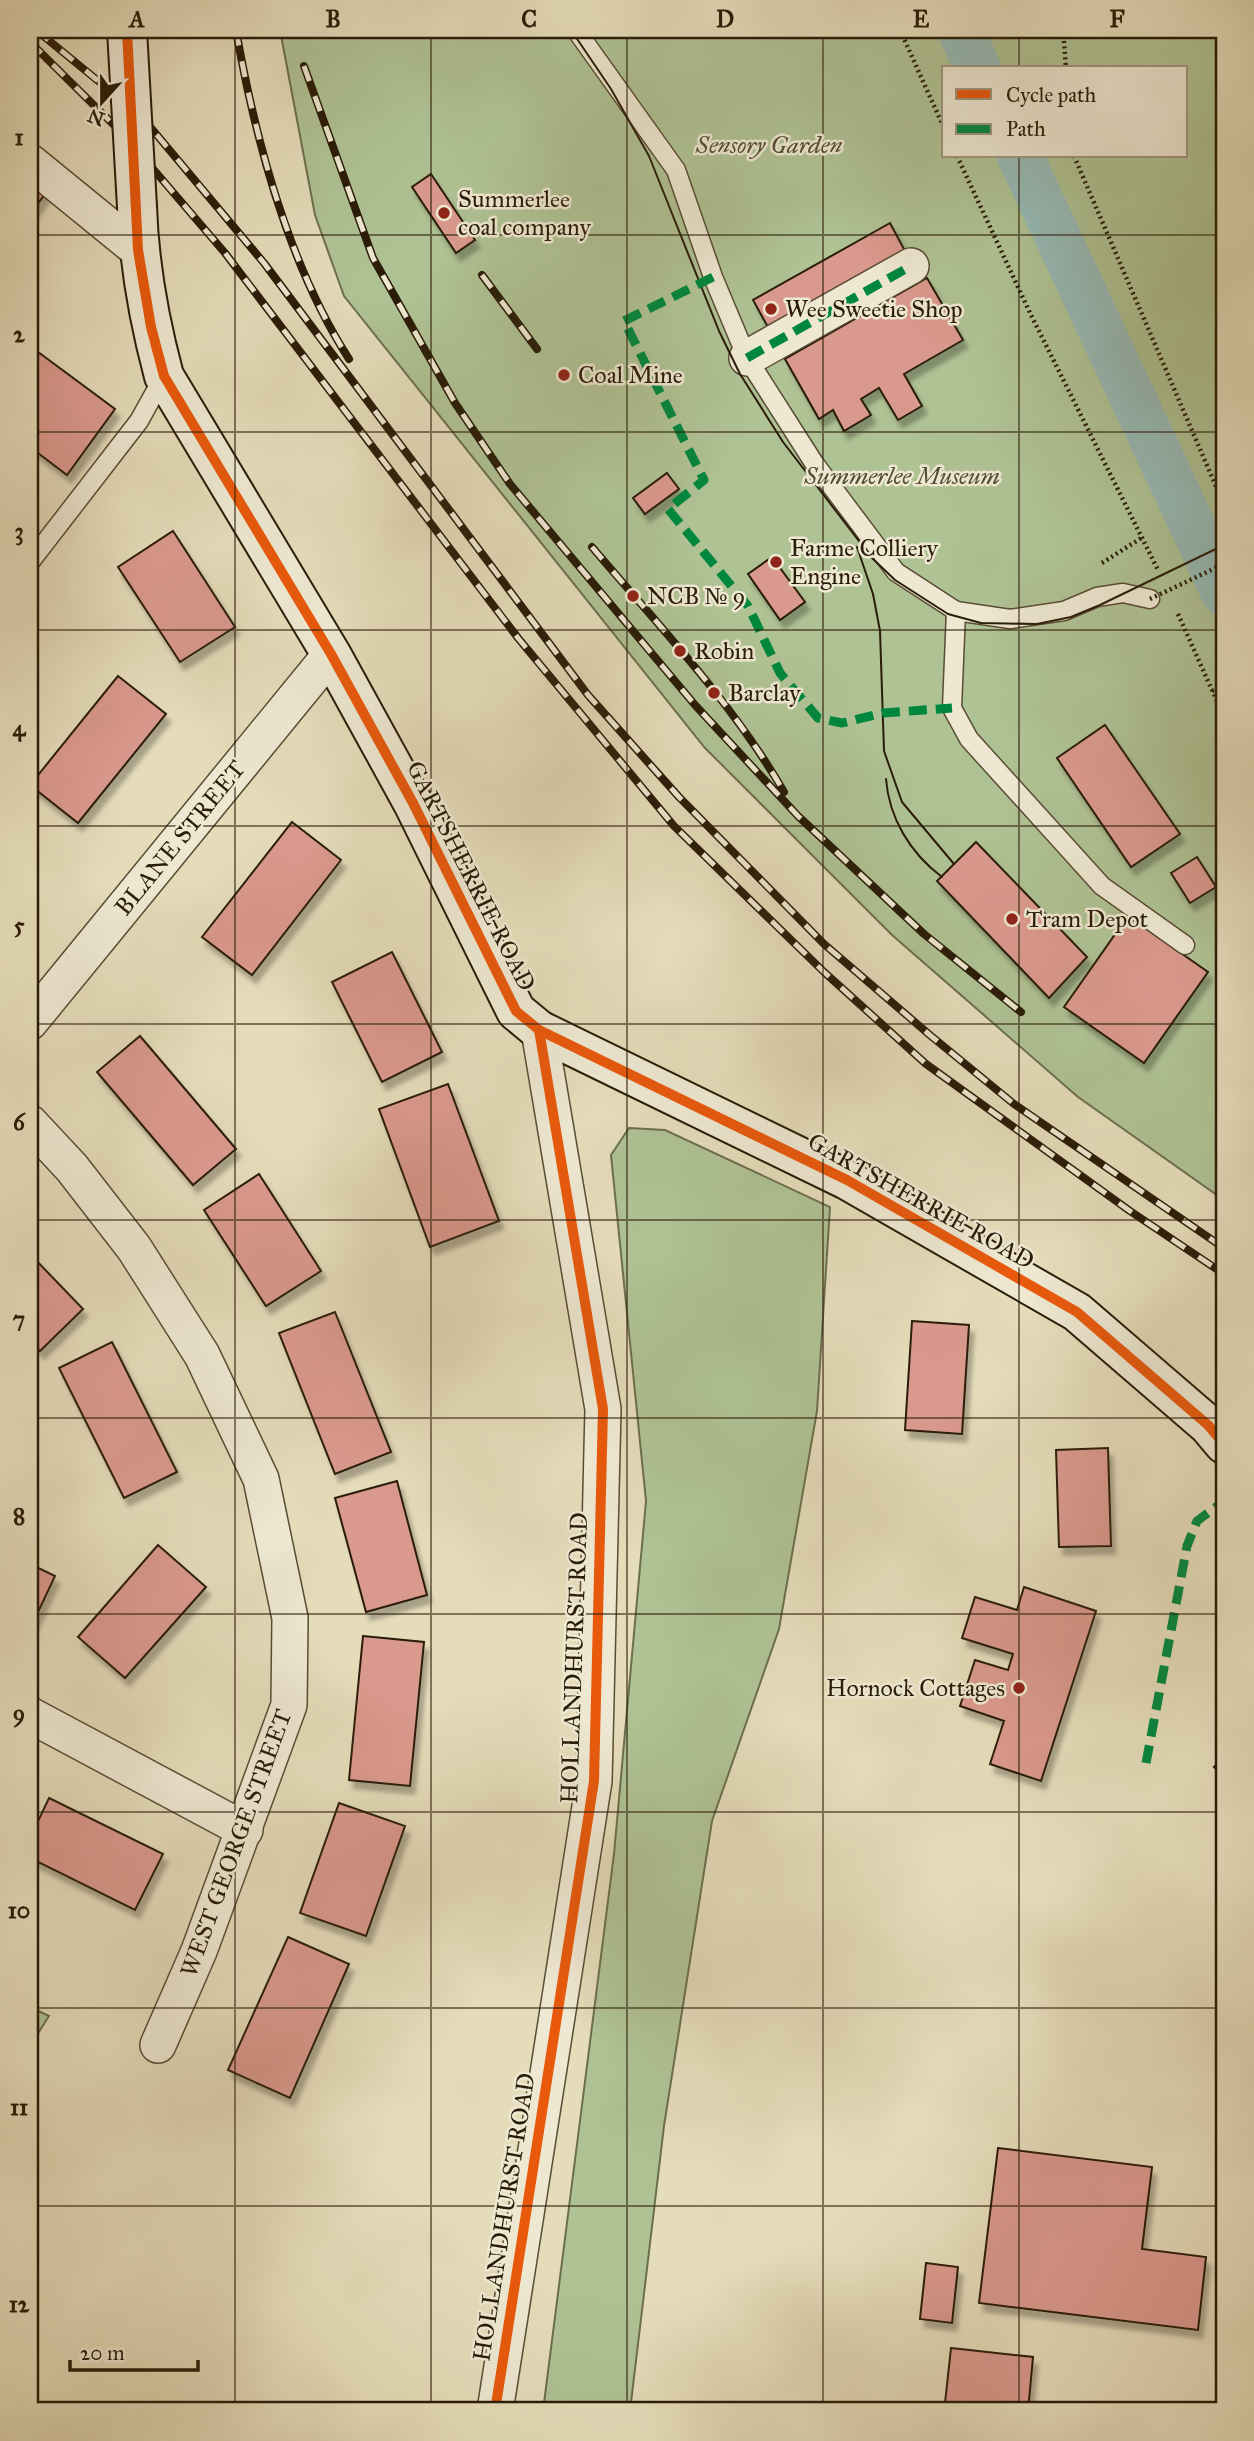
<svg xmlns="http://www.w3.org/2000/svg" width="1254" height="2441" viewBox="0 0 1254 2441" font-family="'IM FELL Great Primer',serif">
<defs>
<filter id="shadow"><feDropShadow dx="4.5" dy="8" stdDeviation="2" flood-color="#0004"/></filter>
</defs>
<rect width="100%" height="100%" fill="#e5dcba"/>
<filter id="stains"><feTurbulence type="fractalNoise" baseFrequency=".00286" numOctaves="4"/><feColorMatrix values="0 0 0 0 .2 0 0 0 0 .09 0 0 0 0 .02 0 0 0 .5 -.17"/></filter>
<radialGradient id="worn" r=".72"><stop offset=".6" stop-color="#630" stop-opacity="0"/><stop offset="1" stop-color="#630" stop-opacity=".3"/></radialGradient>
<g fill="#afc294" stroke="#6c6f4e" stroke-width="2" fill-rule="evenodd">
<path d="M280 30H1224V630L1220 632 1224 641V1200L1078 1097 892 935 705 748 344 296 315 215ZM944 68H1186V156H944Z"/>
<polygon points="629,1128 665,1130 830,1207 817,1411 779,1629 712,1821 664,2126 630,2411 543,2411 614,1854 646,1501 611,1155"/>
<polygon points="30,2007 49,2016 30,2046"/>
</g>
<g fill="none" stroke-linecap="round" stroke-linejoin="round">
<g stroke="#96bab5" stroke-width="46">
<polyline points="960,30 978,68"/>
<polyline points="1020,156 1224,593"/>
</g>
</g>
<g fill="#da998d" stroke="#2a1c08" stroke-width="2" filter="url(#shadow)">
<polygon points="30,171 51,186 30,214"/>
<polygon points="431,174 475,240 456,253 412,187"/>
<polygon points="890,223 905,251 769,329 753,300"/>
<polygon points="927,278 963,340 904,374 922,406 898,420 879,388 861,399 871,415 844,431 833,410 819,419 785,359"/>
<polygon points="30,346 115,409 67,475 30,447"/>
<polygon points="667,473 679,489 645,514 633,498"/>
<polygon points="173,531 235,627 180,662 118,567"/>
<polygon points="772,557 805,602 780,620 748,574"/>
<polygon points="118,676 166,714 78,823 30,785"/>
<polygon points="1105,725 1180,834 1131,867 1057,758"/>
<polygon points="292,822 341,860 252,975 202,937"/>
<polygon points="976,842 1087,957 1049,998 937,881"/>
<polygon points="1197,857 1216,887 1190,903 1171,873"/>
<polygon points="1128,916 1208,972 1144,1063 1064,1007"/>
<polygon points="392,952 442,1052 382,1082 332,982"/>
<polygon points="140,1036 236,1149 193,1185 97,1072"/>
<polygon points="448,1084 499,1221 430,1247 379,1109"/>
<polygon points="259,1174 321,1271 266,1306 204,1210"/>
<polygon points="30,1254 83,1309 40,1351 30,1341"/>
<polygon points="335,1312 391,1452 335,1474 279,1333"/>
<polygon points="912,1321 969,1325 962,1434 905,1430"/>
<polygon points="112,1342 177,1472 124,1498 59,1368"/>
<polygon points="1108,1448 1111,1546 1059,1547 1056,1450"/>
<polygon points="397,1481 427,1595 366,1612 335,1498"/>
<polygon points="158,1545 206,1587 125,1678 78,1637"/>
<polygon points="30,1564 55,1576 30,1629"/>
<polygon points="1024,1587 1096,1611 1041,1781 990,1764 1004,1721 960,1706 975,1660 1008,1670 1013,1654 962,1638 975,1597 1017,1610"/>
<polygon points="363,1636 424,1642 410,1786 349,1780"/>
<polygon points="1224,1757 1224,1777 1214,1767"/>
<polygon points="49,1798 163,1854 135,1910 30,1858 30,1838"/>
<polygon points="339,1803 405,1826 366,1936 300,1913"/>
<polygon points="288,1937 349,1964 290,2098 228,2070"/>
<polygon points="998,2148 1152,2167 1142,2249 1206,2257 1198,2330 979,2303"/>
<polygon points="926,2263 958,2267 952,2323 920,2319"/>
<polygon points="951,2348 1033,2357 1028,2411 945,2403"/>
</g>
<g fill="none" stroke-linecap="round" stroke-linejoin="round">
<g stroke="#594c34" stroke-width="21">
<g id="lane">
<polyline points="576,30 676,170 713,277 747,358 814,463 896,572 956,611 1010,619 1064,611 1097,597 1123,593 1150,599"/>
<polyline points="30,562 139,421 164,376"/>
<polyline points="956,611 952,708 969,739 1102,886 1185,945"/>
</g>
</g>
<g stroke="#594c34" stroke-width="38">
<g id="street">
<polyline points="30,162 138,250"/>
<polyline points="747,358 911,266"/>
<polyline points="30,1022 331,654"/>
<polyline points="30,1123 72,1168 134,1248 202,1355 261,1479 290,1618 289,1705 199,1951 158,2045"/>
<polyline points="30,1715 245,1830"/>
<polyline points="495,2411 594,1781 603,1409 539,1030"/>
</g>
</g>
<g stroke="#2a1c08" stroke-width="42">
<path id="secondary" d="M137 207C139 265 149 320 164 376L331 654 413 803 516 1011 539 1030 847 1180 1077 1312 1208 1425 1224 1444"/>
</g>
<g stroke="#2a1c08" stroke-width="4.5" stroke-dasharray="2 3.5" stroke-linecap="butt">
<polyline points="900,30 944,128"/>
<polyline points="1063,30 1066,68"/>
<polyline points="957,156 1031,315 1158,570"/>
<polyline points="1074,156 1224,505"/>
<polyline points="1102,563 1143,537"/>
<polyline points="1178,614 1224,717"/>
<polyline points="1212,691 1224,686"/>
</g>
<use href="#lane" stroke="#eee8d2" stroke-width="18"/>
<use href="#street" stroke="#eee8d2" stroke-width="35"/>
<use href="#secondary" stroke="#eee8d2" stroke-width="38"/>
<g stroke="#2a1c08" stroke-width="2">
<polyline points="571,30 611,89 649,156 719,331 740,374 783,442 872,558 895,580 948,614 981,623 1037,624 1071,617 1100,605 1224,545"/>
<polyline points="857,547 873,594 880,631 884,751 902,802 954,864"/>
<path d="M886 779C889 818 910 853 942 877"/>
</g>
<g stroke="#2a1c08" stroke-width="8">
<g id="rail">
<polyline points="36,30 141,116 264,263 588,695 679,797 824,944 931,1036 1014,1104 1224,1248"/>
<path d="M236 30C255 138 289 266 349 359"/>
<polyline points="30,42 124,135 225,253 518,638 674,826 824,972 926,1064 1130,1211 1224,1274"/>
<polyline points="304,66 373,258 455,403 510,484 695,705 798,816 924,934 1021,1012"/>
<polyline points="482,275 537,349"/>
<path d="M592 547C659 626 732 702 784 792"/>
</g>
</g>
<use href="#rail" stroke="#eee8d2" stroke-width="5" stroke-dasharray="16" stroke-linecap="butt"/>
<g stroke="#2a1c08" stroke-width="42" stroke-linecap="butt">
<polyline id="secondary-bridge" points="127,30 137,207"/>
</g>
<polyline stroke="#2a1c08" stroke-width="4.5" stroke-dasharray="2 3.5" stroke-linecap="butt" points="1150,599 1224,564"/>
<use href="#secondary-bridge" stroke="#eee8d2" stroke-width="38"/>
<g stroke="#00873e" stroke-width="9" stroke-dasharray="18 9" stroke-linecap="butt">
<polyline points="713,277 624,321 704,480 668,509 748,606 780,673 818,718 842,723 883,713 952,708"/>
<polyline points="747,358 911,266"/>
<polyline points="1146,1763 1187,1546 1197,1521 1224,1501"/>
</g>
<g stroke="#eee8d2" stroke-width="15">
<g id="cycleway">
<polyline points="127,30 138,250 151,327 164,376 331,654 413,803 516,1011 539,1030 847,1180 1077,1312 1208,1425 1224,1444"/>
<polyline points="495,2411 594,1781 603,1409 539,1030"/>
</g>
</g>
<use href="#cycleway" stroke="#e8590c" stroke-width="10"/>
</g>
<path fill="none" stroke="#2a1c08" stroke-width="2" stroke-opacity="0.55" d="M235 30V2411M431 30V2411M627 30V2411M823 30V2411M1019 30V68M1019 156V2411M30 235H1224M30 432H1224M30 630H1224M30 826H1224M30 1024H1224M30 1220H1224M30 1418H1224M30 1614H1224M30 1812H1224M30 2008H1224M30 2206H1224"/>
<g fill="#8f2418" stroke="#eee8d2" stroke-width="2.5">
<circle cx="444" cy="213" r="7"/>
<circle cx="771" cy="309" r="7"/>
<circle cx="564" cy="375" r="7"/>
<circle cx="776" cy="562" r="7"/>
<circle cx="633" cy="596" r="7"/>
<circle cx="680" cy="651" r="7"/>
<circle cx="714" cy="693" r="7"/>
<circle cx="1012" cy="919" r="7"/>
<circle cx="1019" cy="1688" r="7"/>
</g>
<g text-anchor="middle" dominant-baseline="central" stroke-width="5" stroke-linejoin="round" paint-order="stroke">
<g font-size="24" font-style="italic" fill="#524e32" stroke="#eee8d2">
<text x="769" y="145">Sensory Garden</text>
<text x="902" y="476">Summerlee Museum</text>
</g>
<g font-size="24" fill="#2a1c08" stroke="#eee8d2" text-anchor="start">
<text x="458" y="199">Summerlee<tspan x="458" dy="28">coal company</tspan></text>
<text x="785" y="309">Wee Sweetie Shop</text>
<text x="578" y="375">Coal Mine</text>
<text x="790" y="548">Farme Colliery<tspan x="790" dy="28">Engine</tspan></text>
<text x="647" y="596">NCB № 9</text>
<text x="694" y="651">Robin</text>
<text x="728" y="693">Barclay</text>
<text x="1026" y="919">Tram Depot</text>
<text x="1005" y="1688" text-anchor="end">Hornock Cottages</text>
</g>
<g font-size="24" fill="#2a1c08" stroke="#eee8d2">
<text transform="translate(180 838) rotate(-51)">BLANE STREET</text>
<text transform="translate(471 876) rotate(63)">GARTSHERRIE ROAD</text>
<text transform="translate(921 1201) rotate(29)">GARTSHERRIE ROAD</text>
<text transform="translate(574 1658) rotate(-88)">HOLLANDHURST ROAD</text>
<text transform="translate(236 1843) rotate(-70)">WEST GEORGE STREET</text>
<text transform="translate(504 2217) rotate(-81)">HOLLANDHURST ROAD</text>
</g>
</g>
<rect width="1254" height="2441" fill="none" stroke="#e5dcba" stroke-width="77"/>
<rect x="942" y="66" width="245" height="91" fill="#eee8d2" stroke="#a09681" stroke-width="2"/>
<rect x="956" y="89" width="35" height="10" fill="#e8590c" stroke="#a09681" stroke-width="2"/>
<text x="1006" y="102" font-size="21" fill="#2a1c08">Cycle path</text>
<rect x="956" y="124" width="35" height="10" fill="#00873e" stroke="#a09681" stroke-width="2"/>
<text x="1006" y="136" font-size="21" fill="#2a1c08">Path</text>
<g transform="translate(102 102) rotate(201)" stroke="#eee8d2" stroke-width="5" paint-order="stroke">
<path d="M0-5L12 26L0 18L-12 26Z" fill="#2a1c08"/>
<text y="-10" font-size="19" font-weight="bold" text-anchor="middle" fill="#2a1c08">N</text>
</g>
<path d="M70 2360v10h128v-10" fill="none" stroke="#2a1c08" stroke-width="3.5"/>
<text x="80" y="2360" font-size="21" fill="#2a1c08" stroke="#eee8d2" stroke-width="5" paint-order="stroke">20 m</text>
<rect x="38" y="38" width="1178" height="2364" fill="none" stroke="#2a1c08" stroke-width="2.5"/>
<g font-size="23" text-anchor="middle" font-weight="bold" fill="#2a1c08">
<text x="137" y="27">A</text>
<text x="333" y="27">B</text>
<text x="529" y="27">C</text>
<text x="725" y="27">D</text>
<text x="921" y="27">E</text>
<text x="1117" y="27">F</text>
<text x="19" y="145">1</text>
<text x="19" y="342">2</text>
<text x="19" y="539">3</text>
<text x="19" y="736">4</text>
<text x="19" y="933">5</text>
<text x="19" y="1130">6</text>
<text x="19" y="1327">7</text>
<text x="19" y="1524">8</text>
<text x="19" y="1721">9</text>
<text x="19" y="1918">10</text>
<text x="19" y="2115">11</text>
<text x="19" y="2312">12</text>
</g>
<rect width="100%" height="100%" filter="url(#stains)"/>
<rect width="100%" height="100%" fill="url(#worn)"/>
</svg>
